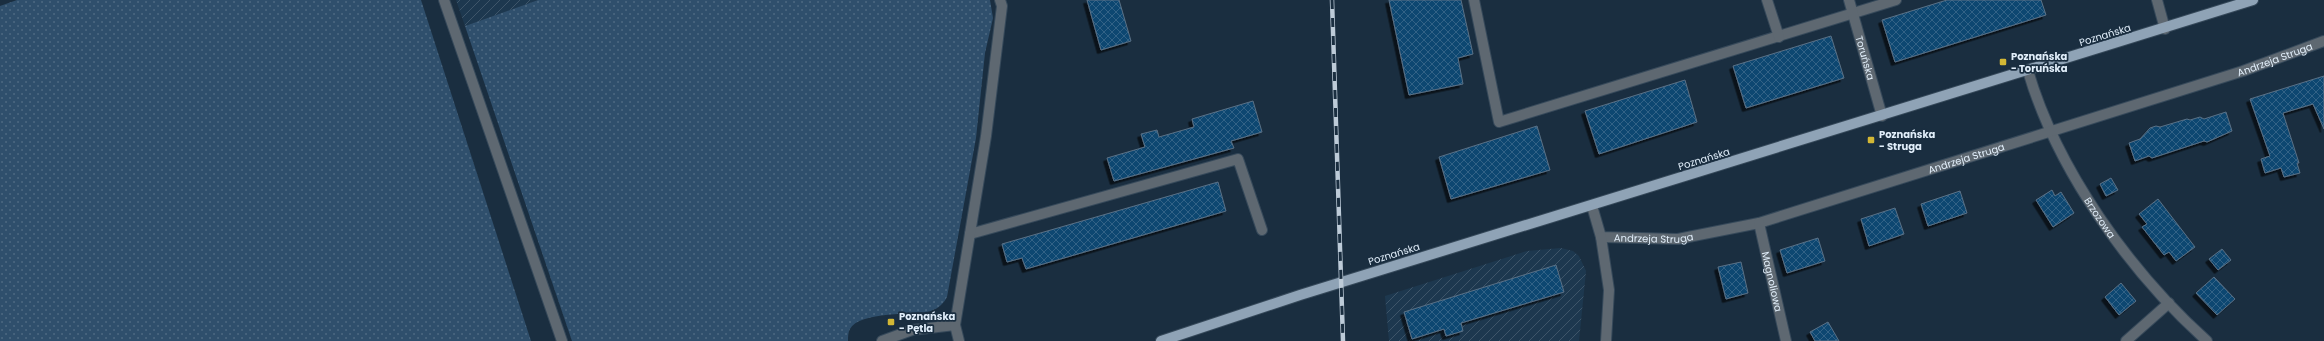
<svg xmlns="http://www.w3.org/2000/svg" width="2324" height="341" viewBox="0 0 2324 341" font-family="Poppins,sans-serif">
<defs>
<pattern id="industrial-furrows" width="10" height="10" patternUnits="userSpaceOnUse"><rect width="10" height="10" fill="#1d384f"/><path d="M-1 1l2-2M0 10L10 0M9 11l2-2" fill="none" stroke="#3e5569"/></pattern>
<pattern id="grass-dots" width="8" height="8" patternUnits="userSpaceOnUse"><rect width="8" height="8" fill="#2f4f6c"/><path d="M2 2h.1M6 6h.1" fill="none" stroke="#4d6982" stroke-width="1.8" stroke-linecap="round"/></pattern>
<pattern id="building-cross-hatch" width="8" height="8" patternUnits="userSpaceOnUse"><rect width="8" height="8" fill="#104771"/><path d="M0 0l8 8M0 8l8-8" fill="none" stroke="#326286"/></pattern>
<filter id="shadow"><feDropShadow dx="-3.5" dy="3.5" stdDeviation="0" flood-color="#0009"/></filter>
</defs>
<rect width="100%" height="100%" fill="#1a2e40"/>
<g fill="url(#industrial-furrows)">
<polygon points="456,0 538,0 465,26"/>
<polygon points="1561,248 1573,251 1579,256 1586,271 1579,341 1389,341 1385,296 1527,251"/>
</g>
<g fill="url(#grass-dots)">
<polygon points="17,0 421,0 531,341 0,341 0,6"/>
<path d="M538 0H990L993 18 985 53 976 138 947 297C944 303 938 309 931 311 915 315 859 311 850 329 848 332 848 337 848 341H572L465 26Z"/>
</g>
<g fill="url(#building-cross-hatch)" stroke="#5a7186" filter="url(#shadow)">
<polygon points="1087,0 1119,0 1131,41 1101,50"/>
<polygon points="1389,0 1461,0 1473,54 1458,58 1463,84 1409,95"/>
<polygon points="1947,0 2041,0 2046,15 1895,62 1882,20"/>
<polygon points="1831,36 1844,78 1746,108 1733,66"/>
<polygon points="2324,76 2324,129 2313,104 2283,113 2299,163 2297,163 2300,173 2284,177 2281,168 2265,173 2261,159 2270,156 2250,99"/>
<polygon points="1685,80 1697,122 1599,154 1585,111"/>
<polygon points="1253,101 1262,132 1231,141 1234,148 1114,181 1107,158 1145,147 1141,134 1157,130 1159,137 1194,127 1192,119"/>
<polygon points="2226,112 2232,131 2207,142 2204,141 2152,158 2149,156 2135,161 2129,143 2140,139 2150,128 2156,126 2160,127 2187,119 2190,120 2200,117 2204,119"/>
<polygon points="1537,126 1550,170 1451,199 1439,157"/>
<polygon points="2111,178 2118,190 2106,196 2100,184"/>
<polygon points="1218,182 1226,211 1026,269 1022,258 1007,262 1002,244"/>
<polygon points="2052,190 2055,196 2061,192 2074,213 2053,227 2036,200"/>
<polygon points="1960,191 1967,213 1928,226 1921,204"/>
<polygon points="2158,199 2195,247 2176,261 2169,252 2164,255 2142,227 2147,224 2139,214"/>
<polygon points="1895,208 1904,234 1869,246 1861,219"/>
<polygon points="1818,238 1825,261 1787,273 1780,250"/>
<polygon points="2222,249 2231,260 2218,270 2209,259"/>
<polygon points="1741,262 1748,293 1726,299 1718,267"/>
<polygon points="1556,265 1564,292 1461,323 1463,331 1446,336 1444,329 1412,339 1404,312"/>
<polygon points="2214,277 2235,299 2217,315 2196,293"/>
<polygon points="2121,283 2136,301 2119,315 2105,297"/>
<polygon points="1828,322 1839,341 1815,341 1810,332"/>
</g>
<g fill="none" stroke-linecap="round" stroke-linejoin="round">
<g stroke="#36495a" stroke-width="12">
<g id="minor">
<polyline points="444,0 562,341"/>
<polyline points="1474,0 1499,122 1896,0"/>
<polyline points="1767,0 1779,37"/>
<path id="s1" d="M1849 0 1882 116"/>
<polyline points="2157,0 2165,29"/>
<path id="s2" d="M2028 71C2057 170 2130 272 2207 341"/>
<path id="s3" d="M1592 206 1601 237 1678 239 1759 223 2243 71 2324 41"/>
<path id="s4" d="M1759 223 1786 341"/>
<polyline points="970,234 1238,159 1262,230"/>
<polyline points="1601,237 1609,290 1606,341"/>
<polyline points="882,341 912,330 955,325"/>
<polyline points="959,341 955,325 986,136 1002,6 1000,0"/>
<polyline points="2126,341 2169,303"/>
</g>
</g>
<g stroke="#36495a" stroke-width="12">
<polyline id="major" points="1161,341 1300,295 2253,0"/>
</g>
<use href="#minor" stroke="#5e6871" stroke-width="10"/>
<use href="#major" stroke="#8fa3b6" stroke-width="10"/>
<g stroke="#bdcbd8" stroke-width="4.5">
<polyline id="rail" points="1332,0 1343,341"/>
</g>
<use href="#rail" stroke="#1a2e40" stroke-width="3" stroke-dasharray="9" stroke-linecap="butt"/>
</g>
<g fill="#d2b735" stroke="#1a2e40" stroke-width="1.5">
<rect x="1999" y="58" width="8" height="8" rx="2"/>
<rect x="1867" y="136" width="8" height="8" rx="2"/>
<rect x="887" y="318" width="8" height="8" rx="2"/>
</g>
<g text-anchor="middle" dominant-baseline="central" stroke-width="3.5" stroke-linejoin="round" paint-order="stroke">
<g font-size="10" fill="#e1eefa" stroke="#1a2e40">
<text transform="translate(2105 35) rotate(-17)">Poznańska</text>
<text stroke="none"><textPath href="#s1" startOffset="60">Toruńska</textPath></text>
<text stroke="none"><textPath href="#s3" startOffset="733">Andrzeja Struga</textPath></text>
<text stroke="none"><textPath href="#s3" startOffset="409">Andrzeja Struga</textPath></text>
<text transform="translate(1704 159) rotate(-17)">Poznańska</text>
<text stroke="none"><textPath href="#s2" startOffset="164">Brzozowa</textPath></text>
<text stroke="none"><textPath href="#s3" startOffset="85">Andrzeja Struga</textPath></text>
<text transform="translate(1394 254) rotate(-17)">Poznańska</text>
<text stroke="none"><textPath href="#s4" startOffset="60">Magnoliowa</textPath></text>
</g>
<g font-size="10" font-weight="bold" fill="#e1eefa" stroke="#1a2e40" text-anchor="start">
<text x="2011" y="56">Poznańska<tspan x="2011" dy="12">- Toruńska</tspan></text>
<text x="1879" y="134">Poznańska<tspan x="1879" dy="12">- Struga</tspan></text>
<text x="899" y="316">Poznańska<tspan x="899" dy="12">- Pętla</tspan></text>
</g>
</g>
</svg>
